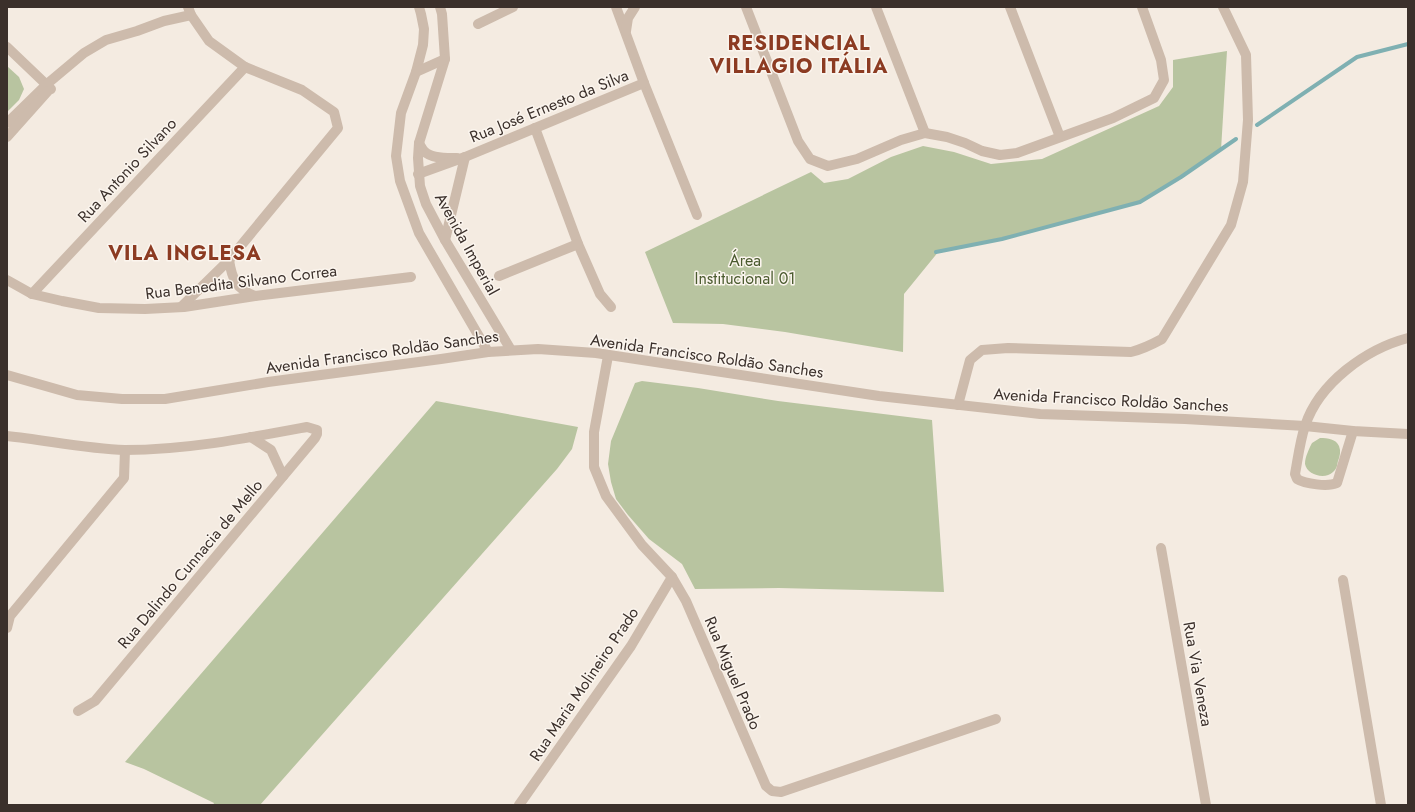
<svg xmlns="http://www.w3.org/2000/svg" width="1415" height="812" viewBox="0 0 1415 812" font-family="Jost,sans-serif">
<rect width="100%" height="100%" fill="#f4ebe1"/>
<g fill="#b8c4a0">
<polygon points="1227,51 1221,150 1140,202 1002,239 939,251 904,294 903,352 785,332 723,324 673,323 645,252 811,172 824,183 848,179 891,157 923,146 954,152 991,164 1042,159 1159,106 1173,87 1173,60"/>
<polygon points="7,66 19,77 24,89 19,100 7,112"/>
<polygon points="642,381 698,388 778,401 932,420 944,592 779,588 695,589 682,564 649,539 628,515 616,499 611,482 608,464 611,441 635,383"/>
<polygon points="436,401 578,427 572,449 557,469 260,805 213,805 214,803 144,769 125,762"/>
<path d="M1320 438C1328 438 1336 439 1339 446 1341 451 1340 456 1338 461 1337 465 1337 469 1333 472 1325 480 1307 475 1305 464 1305 457 1309 449 1312 443Z"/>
</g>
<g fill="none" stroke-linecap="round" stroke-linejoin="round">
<g stroke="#7fb0b2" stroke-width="4">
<polyline points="1257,125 1357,57 1408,44"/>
<polyline points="936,252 1002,239 1140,202 1181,177 1236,139"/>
</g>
<g stroke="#cdbbac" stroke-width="10">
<polyline points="419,7 421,14 424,29 423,45 416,72 401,113 396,156 400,181 419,233 488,352"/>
<polyline points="440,7 442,14 445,59 419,143 418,158 420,186 426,204 445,240 511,350"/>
<polyline points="616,7 644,83 697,215"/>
<polyline points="746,7 798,141 810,159 828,166 857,159 901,140 925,133 947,137 965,143 982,151 1000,155 1017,153 1113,118 1154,98 1164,80 1161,60 1142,7"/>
<polyline points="876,7 925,133"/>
<polyline points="1010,7 1060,137"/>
<polyline points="478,24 513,7"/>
<polyline points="626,31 628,18 635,7"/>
<polyline points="7,47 51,89"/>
<polyline points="416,72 445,59"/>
<polyline points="7,123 47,84 84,53 106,40 137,31 164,21 191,15"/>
<polyline points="535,128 578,244 600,294 611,307"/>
<polyline points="7,137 48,91"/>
<path d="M419 143C420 145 422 149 424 151 431 159 447 158 457 158"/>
<polyline points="418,174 465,157 644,83"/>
<polyline points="445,240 465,157"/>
<path d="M229 260C232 279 236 289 255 296"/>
<polyline points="499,276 578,244"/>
<polyline points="7,280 32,294 62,301 99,308 145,309 184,307 255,296 411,277"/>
<polyline points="32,294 245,67"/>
<polyline points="181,307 229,260 338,128 334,112 302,90 245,67 209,41 191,15 188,7"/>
<polyline points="608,356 594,432 594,467 606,496 642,545 672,577 686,601 766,786 772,791 781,792 996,719"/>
<polyline points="7,375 77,395 122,399 165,399 268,382 441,359 488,352 538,349 596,353 879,396 1040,414 1185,419 1305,426 1353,431 1408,434"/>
<path d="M958 405 970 360 982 350 1008 348 1131 352C1143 349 1151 345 1162 339L1231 225 1243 182 1248 120 1246 55 1223 7"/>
<path d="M1353 431 1337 483C1328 487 1305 484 1297 479L1295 474C1298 458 1300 441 1305 426 1319 383 1366 349 1408 338"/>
<path d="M7 436C46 440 86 449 125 450 186 450 248 438 307 427L317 430V434L315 438 95 701 78 711"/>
<polyline points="251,437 271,450 283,476"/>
<polyline points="1161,548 1206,805"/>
<polyline points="1343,580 1381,805"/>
<polyline points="7,628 10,616 124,478 125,450"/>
<polyline points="519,805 631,646 672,577"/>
</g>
</g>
<g text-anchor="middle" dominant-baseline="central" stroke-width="3" stroke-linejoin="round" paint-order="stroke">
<g font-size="16" fill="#3b302b" stroke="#fbf5ee">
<text transform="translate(549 106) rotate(-22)">Rua José Ernesto da Silva</text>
<text transform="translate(127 170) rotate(-47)">Rua Antonio Silvano</text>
<text transform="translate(467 244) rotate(61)">Avenida Imperial</text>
<text transform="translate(241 282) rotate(-7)">Rua Benedita Silvano Correa</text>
<text transform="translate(382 352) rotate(-8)">Avenida Francisco Roldão Sanches</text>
<text transform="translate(707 356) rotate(8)">Avenida Francisco Roldão Sanches</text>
<text transform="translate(1111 400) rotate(3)">Avenida Francisco Roldão Sanches</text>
<text transform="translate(190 564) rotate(-50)">Rua Dalindo Cunnacia de Mello</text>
<text transform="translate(733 673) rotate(67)">Rua Miguel Prado</text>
<text transform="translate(1198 674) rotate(80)">Rua Via Veneza</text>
<text transform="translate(584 684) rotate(-56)">Rua Maria Molineiro Prado</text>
</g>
<g font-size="16" fill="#4a5a2e" stroke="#fbf5ee">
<text x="745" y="260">Área<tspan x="745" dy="18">Institucional 01</tspan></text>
</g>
<g font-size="20" font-weight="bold" letter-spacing="1" fill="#8c3b22" stroke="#fbf5ee">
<text x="799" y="43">RESIDENCIAL<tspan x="799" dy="23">VILLAGIO ITÁLIA</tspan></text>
<text x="185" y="253">VILA INGLESA</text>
</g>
</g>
<rect width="1415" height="812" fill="none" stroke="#3b302b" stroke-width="16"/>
</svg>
